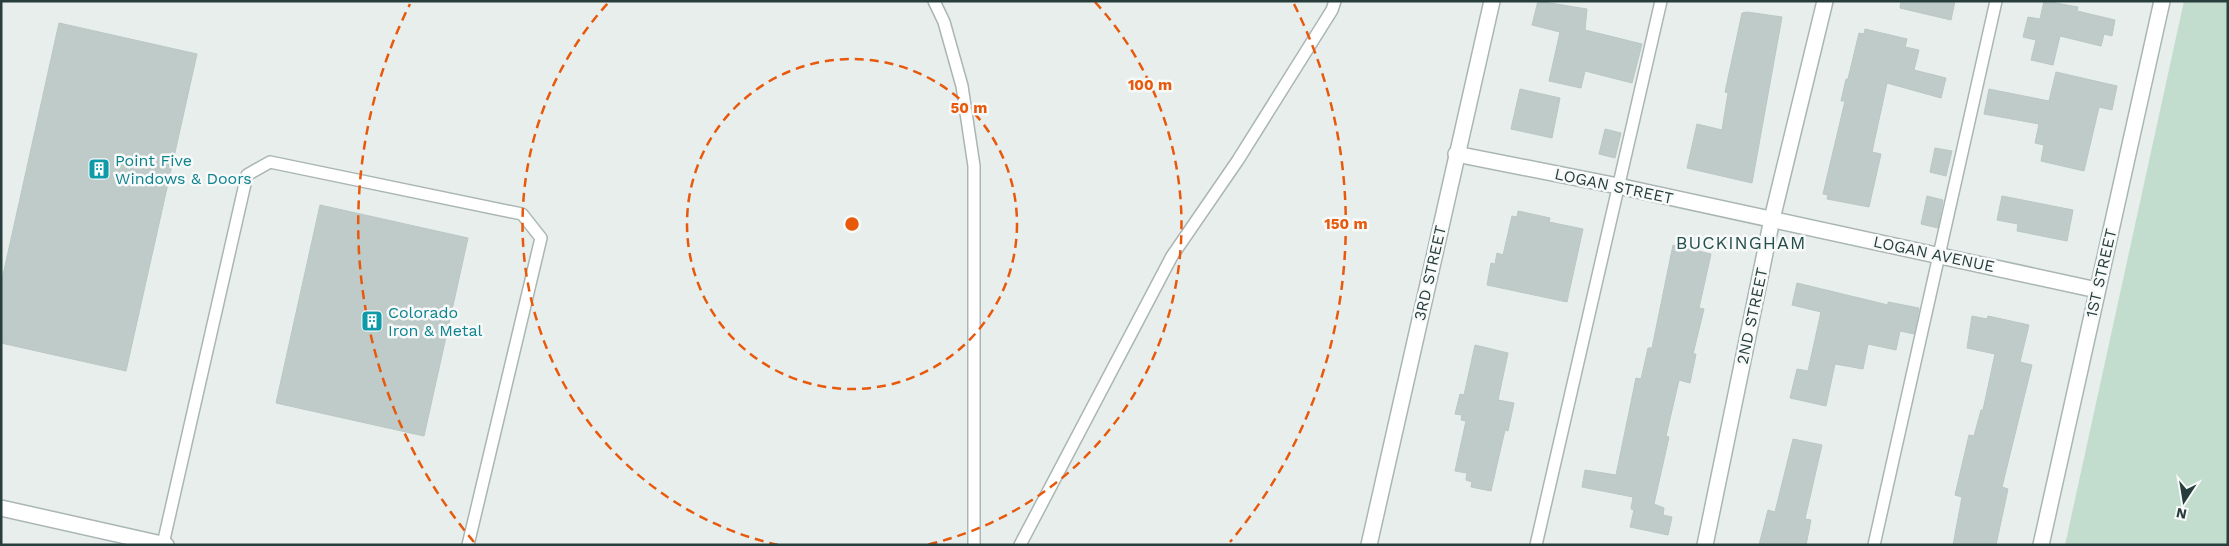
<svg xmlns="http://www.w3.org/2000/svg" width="2229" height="546" viewBox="0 0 2229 546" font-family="'Work Sans',sans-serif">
<rect width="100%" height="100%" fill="#e7eeec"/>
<polygon fill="#c2dcce" points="2184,1 2228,1 2228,545 2065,545"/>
<g fill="#bfcbc9" stroke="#bac7c4">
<polygon points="1538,1 1587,9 1585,30 1642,44 1632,83 1585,71 1581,88 1549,81 1560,32 1532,25"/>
<polygon points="1901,1 1955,1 1951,20 1900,8"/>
<polygon points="2044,1 2078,7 2077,11 2115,20 2112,36 2104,34 2101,46 2060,36 2053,65 2031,60 2036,40 2023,37 2028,17 2040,19"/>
<polygon points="1747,12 1782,17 1752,183 1687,168 1697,124 1722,130 1728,93 1725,92 1742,13"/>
<polygon points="59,23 197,54 126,371 1,343 1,284"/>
<polygon points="1865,29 1907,39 1905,47 1919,50 1914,70 1946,78 1941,98 1887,83 1872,152 1881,154 1869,207 1827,199 1828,195 1823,194 1845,101 1841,101 1846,79 1848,79 1859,33 1864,34"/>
<polygon points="2056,72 2117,86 2112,110 2099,107 2084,171 2041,161 2044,145 2035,143 2039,124 1984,114 1989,89 2049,101"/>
<polygon points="1520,89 1560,98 1552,138 1511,129"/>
<polygon points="1605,129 1621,133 1615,158 1599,154"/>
<polygon points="1935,148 1952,151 1946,176 1930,172"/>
<polygon points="1927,196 1943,200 1938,228 1921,224"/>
<polygon points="2002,196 2073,210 2067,241 2017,231 2018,224 1997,220"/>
<polygon points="320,205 468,238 424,436 276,403"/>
<polygon points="1518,211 1550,218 1549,222 1583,229 1567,302 1487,285 1491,263 1495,264 1497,253 1503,255 1512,216 1517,217"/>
<polygon points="1673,245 1711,254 1699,308 1704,309 1693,354 1696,354 1690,383 1679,380 1666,436 1669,437 1654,504 1664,508 1663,515 1672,517 1668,535 1630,527 1634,510 1631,509 1633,497 1582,487 1585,470 1616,475 1636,378 1641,379 1648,348 1652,348"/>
<polygon points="1797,283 1888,305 1888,302 1919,308 1914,334 1900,331 1896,350 1868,344 1863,369 1835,364 1826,406 1790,398 1797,369 1808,371 1821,312 1792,305"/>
<polygon points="1972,316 1987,319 1988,316 2029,325 2020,362 2032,365 2002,487 2008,489 1996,545 1953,545 1962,497 1955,495 1969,435 1974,436 1981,410 1983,410 1995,354 1967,348"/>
<polygon points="1475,345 1508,353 1498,400 1514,403 1508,431 1505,430 1491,491 1471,487 1472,482 1466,480 1467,473 1455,471 1466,421 1461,420 1462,415 1455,414 1460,394 1464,395"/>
<polygon points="1793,439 1822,445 1805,519 1811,520 1806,545 1759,545 1768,510 1775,512"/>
</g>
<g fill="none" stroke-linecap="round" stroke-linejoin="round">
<g stroke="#aab6b4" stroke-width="14">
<g id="service">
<polyline points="934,1 944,22 962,86 974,166 974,545"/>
<polyline points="163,544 247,175 270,162 522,214 541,238 468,545"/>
<polyline points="1020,545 1172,256 1238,160 1332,10 1335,1"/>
<polyline points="1536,545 1661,1"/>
<polyline points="1874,545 1996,1"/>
</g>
</g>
<g stroke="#aab6b4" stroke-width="18">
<g id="minor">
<polyline points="1456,154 1618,186 2097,290"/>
<polyline points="1,508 166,545"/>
<polyline points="1369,545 1492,1"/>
<polyline points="1705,545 1772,219 1825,1"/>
<polyline points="2041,545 2162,1"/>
</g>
</g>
<use href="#service" stroke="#fff" stroke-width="11"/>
<use href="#minor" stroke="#fff" stroke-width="15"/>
</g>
<g fill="none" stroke="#e8590c" stroke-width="2.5" stroke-dasharray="9 6">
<circle cx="852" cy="224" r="165"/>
<path d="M778 545A329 329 0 0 1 609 2M1095 2A329 329 0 0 1 926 545"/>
<path d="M474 542A494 494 0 0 1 410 4M1294 4A494 494 0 0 1 1230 542"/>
</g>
<defs>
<g id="building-square" transform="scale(1.125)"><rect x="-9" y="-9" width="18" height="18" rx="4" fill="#0f9aa8" stroke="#f7faf9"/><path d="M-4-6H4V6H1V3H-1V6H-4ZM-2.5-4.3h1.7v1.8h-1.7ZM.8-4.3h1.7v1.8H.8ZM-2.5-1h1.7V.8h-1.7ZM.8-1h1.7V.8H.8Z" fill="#fff"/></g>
</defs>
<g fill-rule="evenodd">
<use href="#building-square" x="99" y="169"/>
<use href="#building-square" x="372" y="321"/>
</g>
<g text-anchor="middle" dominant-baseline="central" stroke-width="5" stroke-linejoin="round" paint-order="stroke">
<g font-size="16" fill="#0d838f" stroke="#f7faf9" text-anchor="start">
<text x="115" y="160">Point Five<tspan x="115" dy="18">Windows &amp; Doors</tspan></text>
<text x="388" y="312">Colorado<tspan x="388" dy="18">Iron &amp; Metal</tspan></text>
</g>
<g font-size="16" fill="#273e3d" stroke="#f7faf9">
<text transform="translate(1614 186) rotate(12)">LOGAN STREET</text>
<text transform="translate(1934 254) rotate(12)">LOGAN AVENUE</text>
<text transform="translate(1430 273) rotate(-77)">3RD STREET</text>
<text transform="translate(2101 273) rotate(-77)">1ST STREET</text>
<text transform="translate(1752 316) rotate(-78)">2ND STREET</text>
</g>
<g font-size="18" letter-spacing="1" fill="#254f4d" stroke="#f7faf9">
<text x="1741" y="242">BUCKINGHAM</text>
</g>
</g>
<circle cx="852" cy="224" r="8" fill="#e8590c" stroke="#f7faf9" stroke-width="2.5"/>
<g font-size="15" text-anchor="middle" font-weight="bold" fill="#e8590c" stroke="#f7faf9" stroke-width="5" stroke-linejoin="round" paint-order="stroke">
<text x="1150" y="90">100 m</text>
<text x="969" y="113">50 m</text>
<text x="1346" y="229">150 m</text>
</g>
<rect width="2229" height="546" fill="none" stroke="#273e3d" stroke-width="5"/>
<g transform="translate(2184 501) rotate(192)" stroke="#f7faf9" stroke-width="4" paint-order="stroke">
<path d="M0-4L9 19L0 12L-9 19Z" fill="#273e3d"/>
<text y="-8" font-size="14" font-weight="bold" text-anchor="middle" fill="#273e3d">N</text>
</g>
</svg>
